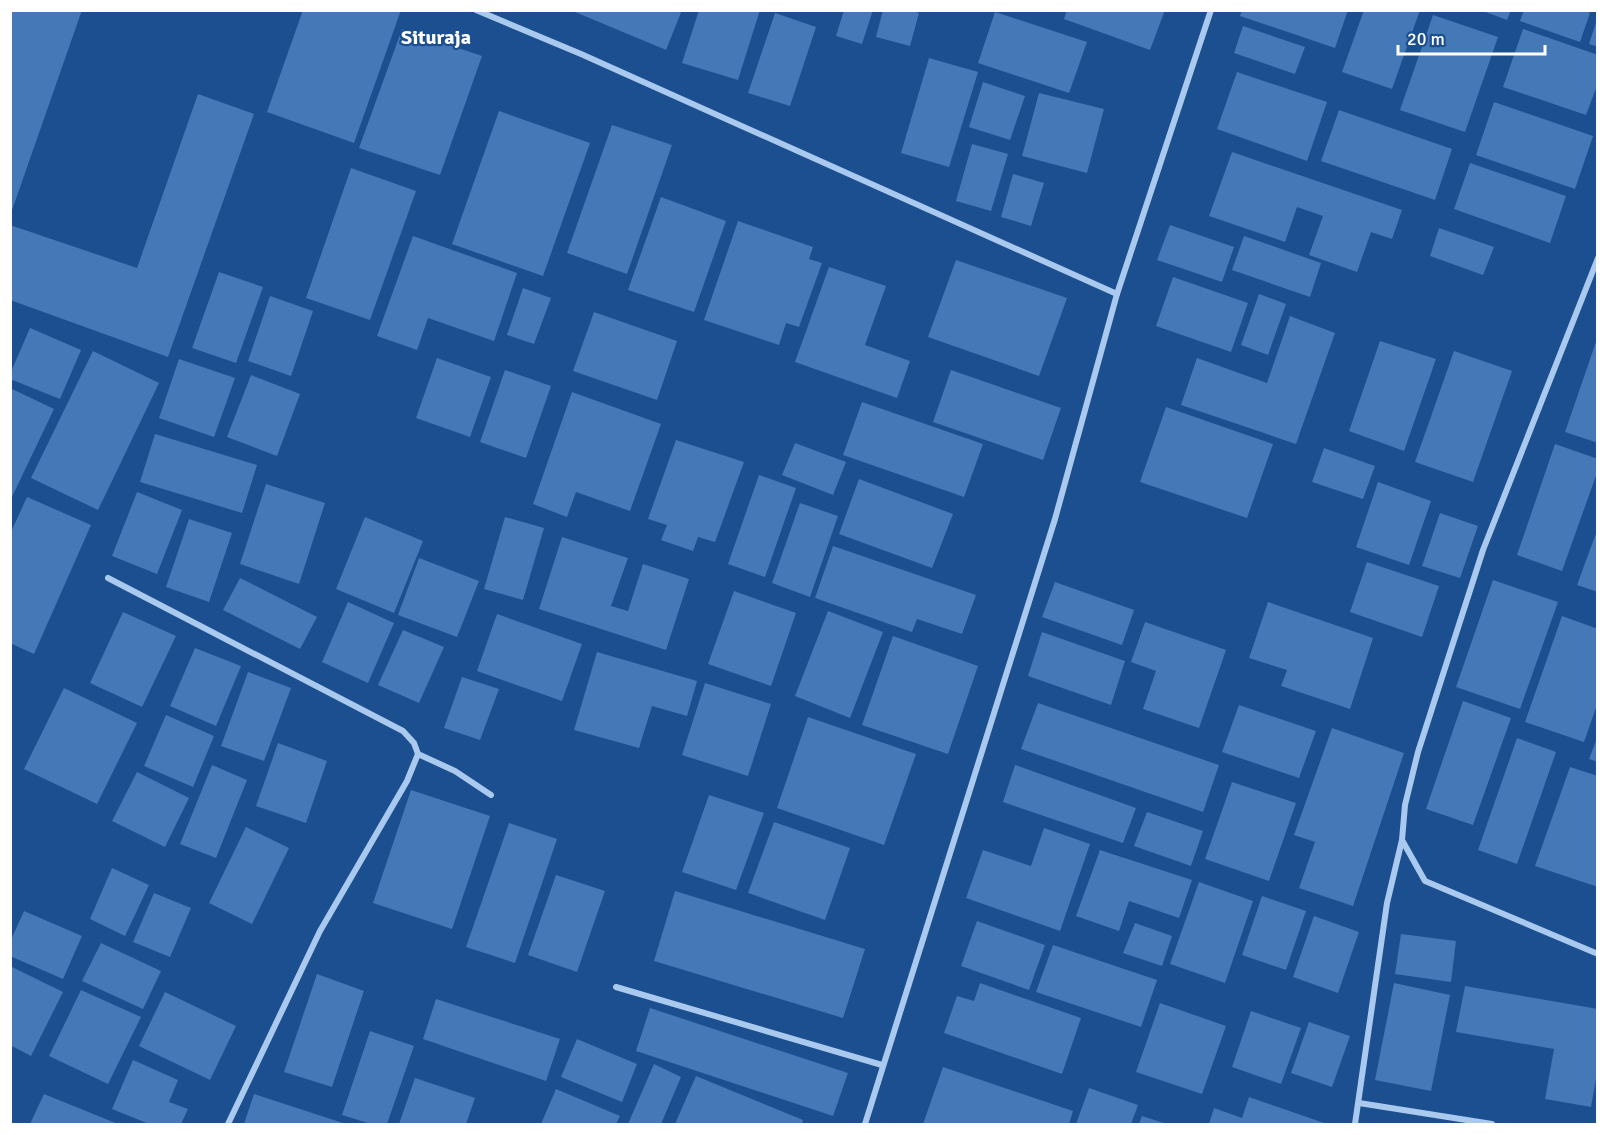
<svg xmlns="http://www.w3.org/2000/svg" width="1608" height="1135" viewBox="0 0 1608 1135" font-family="Signika,sans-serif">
<rect width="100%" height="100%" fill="#1b4f8f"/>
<g fill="#4478b7">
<polygon points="10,10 82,10 11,213 10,213"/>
<polygon points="303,10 401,10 354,143 267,112"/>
<polygon points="576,10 682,10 666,50 575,12"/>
<polygon points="699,10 760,10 738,80 682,63"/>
<polygon points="844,10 873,10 862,44 836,36"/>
<polygon points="883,10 909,10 919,13 910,46 876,37"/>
<polygon points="1067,10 1165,10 1150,50 1064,19"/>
<polygon points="1242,10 1348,10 1335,48 1240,16"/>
<polygon points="1364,10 1420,10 1392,89 1342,72"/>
<polygon points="1480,10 1511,10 1507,20"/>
<polygon points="1524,10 1583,10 1590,13 1580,42 1520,21"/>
<polygon points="995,12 1087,42 1069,93 978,63"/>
<polygon points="775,13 816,27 790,106 748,93"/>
<polygon points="1433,15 1498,37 1465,132 1400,110"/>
<polygon points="1597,19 1598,19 1598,47 1589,44"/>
<polygon points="1243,26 1305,47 1295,74 1234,53"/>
<polygon points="402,29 482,56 440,175 359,148"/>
<polygon points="1523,29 1598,55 1598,83 1586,115 1503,87"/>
<polygon points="929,58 978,72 949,167 901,153"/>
<polygon points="1237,72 1327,102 1307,161 1217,129"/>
<polygon points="983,82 1025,96 1010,140 969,127"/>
<polygon points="1039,93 1104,109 1087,173 1022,156"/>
<polygon points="198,94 254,114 168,357 10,300 10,225 137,268"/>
<polygon points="1494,102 1593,136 1575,189 1476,155"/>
<polygon points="1339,110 1452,149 1435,200 1321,161"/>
<polygon points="499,111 590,143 543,276 452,244"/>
<polygon points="612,125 672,145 627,274 567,253"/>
<polygon points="972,144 1008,154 991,211 956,201"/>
<polygon points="1232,152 1402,210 1392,239 1371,232 1357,272 1309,255 1323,216 1297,207 1285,242 1209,216"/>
<polygon points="1470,163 1566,196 1550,243 1454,209"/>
<polygon points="351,168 416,191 370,320 306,298"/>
<polygon points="1013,174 1044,183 1031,226 1001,217"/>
<polygon points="661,197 726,221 694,312 628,290"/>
<polygon points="738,221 813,247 809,259 822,263 799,327 786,323 779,345 704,320"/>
<polygon points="1170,225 1234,247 1222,282 1157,260"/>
<polygon points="1439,228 1494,247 1483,275 1430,256"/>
<polygon points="413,236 517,273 494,341 428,318 417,350 377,336"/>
<polygon points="1244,236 1321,263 1310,297 1232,270"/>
<polygon points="956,260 1067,298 1039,376 928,337"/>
<polygon points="829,267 886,286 865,345 910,361 897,398 795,362"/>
<polygon points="219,272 263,287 236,363 192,348"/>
<polygon points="1173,277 1248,303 1231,352 1156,326"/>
<polygon points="523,288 551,298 534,344 507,335"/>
<polygon points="1259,294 1286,304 1268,355 1241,345"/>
<polygon points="270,296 313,311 291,376 248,361"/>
<polygon points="594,312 677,341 657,400 573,371"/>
<polygon points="1290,316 1335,333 1296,444 1181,405 1197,358 1267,383"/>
<polygon points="30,328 81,350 60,399 10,379 10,374"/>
<polygon points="1597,339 1598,339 1598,443 1565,432"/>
<polygon points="1380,341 1436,359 1404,451 1349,431"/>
<polygon points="93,351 159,383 98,510 31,478"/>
<polygon points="1454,351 1512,371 1473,482 1415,462"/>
<polygon points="437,358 491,377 470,437 416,418"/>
<polygon points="179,359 235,378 214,437 159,418"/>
<polygon points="505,370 551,386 526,458 480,442"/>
<polygon points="951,370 1061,408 1043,460 933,422"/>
<polygon points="251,375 300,394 277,456 227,437"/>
<polygon points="10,388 54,409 10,501"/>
<polygon points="572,392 661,424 630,511 576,492 567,517 533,504"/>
<polygon points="862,402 983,444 964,497 843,455"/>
<polygon points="1166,407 1273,444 1247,518 1140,482"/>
<polygon points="155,434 257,465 242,513 140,482"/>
<polygon points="676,440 744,462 715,542 698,537 693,551 661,540 667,525 648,519"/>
<polygon points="795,443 846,462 833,495 782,475"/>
<polygon points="1555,444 1598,459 1598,470 1562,571 1517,555"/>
<polygon points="1324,448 1375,466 1363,499 1312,482"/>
<polygon points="759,475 796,488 765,577 728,564"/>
<polygon points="859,479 953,514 932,568 839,534"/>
<polygon points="1378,482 1431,501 1409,565 1356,547"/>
<polygon points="266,484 325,503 299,584 240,564"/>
<polygon points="137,492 182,510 157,574 112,556"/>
<polygon points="27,497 91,525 34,654 10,643 10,534"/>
<polygon points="800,503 838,516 810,597 772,583"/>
<polygon points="1440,513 1478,526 1460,578 1422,566"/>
<polygon points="365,517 423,541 394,613 336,589"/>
<polygon points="505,517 544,528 523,600 484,589"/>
<polygon points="189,519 232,533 209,602 166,587"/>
<polygon points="1598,528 1598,592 1577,585"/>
<polygon points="562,537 628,558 611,606 628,611 643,564 689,579 666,650 539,609"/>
<polygon points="833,546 976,595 962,634 917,619 912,632 815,598"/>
<polygon points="419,558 479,581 457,637 398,615"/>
<polygon points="1367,562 1439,586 1422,637 1350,612"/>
<polygon points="240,578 317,617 300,649 223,610"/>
<polygon points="1493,580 1558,602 1520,709 1456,687"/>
<polygon points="1055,582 1134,610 1122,645 1042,617"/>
<polygon points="734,591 796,613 771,686 708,664"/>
<polygon points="348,602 394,623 368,683 322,662"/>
<polygon points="1268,602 1373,638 1350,709 1281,686 1287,670 1249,658"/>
<polygon points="828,611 883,632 850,718 795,696"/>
<polygon points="123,612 176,636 142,707 90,683"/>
<polygon points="497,614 582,644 562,701 477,671"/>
<polygon points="1562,616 1598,629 1598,702 1584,742 1525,722"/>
<polygon points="1145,622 1226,650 1199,728 1143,709 1156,671 1131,662"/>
<polygon points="403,630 444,647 419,703 378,685"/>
<polygon points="1042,632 1125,661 1111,705 1028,676"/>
<polygon points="893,636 978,666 948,754 862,725"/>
<polygon points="195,648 241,666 216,726 170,706"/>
<polygon points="597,652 697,681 687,716 652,706 639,748 574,730"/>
<polygon points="248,672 291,688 264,761 221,746"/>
<polygon points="462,677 499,689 480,740 444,728"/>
<polygon points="705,683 771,704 748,776 682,755"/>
<polygon points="64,688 137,723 97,804 24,769"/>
<polygon points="1463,701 1511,718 1473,825 1426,809"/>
<polygon points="1038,703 1219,765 1203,812 1021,749"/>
<polygon points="1239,705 1316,731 1299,778 1222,752"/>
<polygon points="166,715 214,736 193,787 144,766"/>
<polygon points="808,717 916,754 884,845 777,808"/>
<polygon points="1332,728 1404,753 1353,906 1299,888 1315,842 1294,835"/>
<polygon points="1598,736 1598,762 1589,759"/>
<polygon points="1517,738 1556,752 1517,864 1478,850"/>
<polygon points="278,743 327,761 306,823 256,806"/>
<polygon points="212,765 247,780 216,858 180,844"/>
<polygon points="1015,765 1136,808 1123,843 1003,802"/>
<polygon points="1570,767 1598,776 1598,887 1535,866"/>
<polygon points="137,772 189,798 165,847 112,821"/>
<polygon points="1232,782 1296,803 1269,881 1205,859"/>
<polygon points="411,790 490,816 452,929 373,903"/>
<polygon points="709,795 764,813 736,890 682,872"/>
<polygon points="1147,812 1203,831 1191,866 1134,846"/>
<polygon points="774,822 850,848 825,920 748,893"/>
<polygon points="509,823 557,839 515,963 466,947"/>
<polygon points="246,827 289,848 252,924 209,903"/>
<polygon points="1044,828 1090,844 1060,931 966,898 983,850 1031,866"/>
<polygon points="1100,850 1192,880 1179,918 1129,901 1119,931 1076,916"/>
<polygon points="112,868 149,885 125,936 90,919"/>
<polygon points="556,875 605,891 577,972 528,955"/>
<polygon points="1199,882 1253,901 1225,983 1170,964"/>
<polygon points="675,891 865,949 843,1018 654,961"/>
<polygon points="154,893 191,908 170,957 133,942"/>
<polygon points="1262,896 1306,911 1286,970 1242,955"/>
<polygon points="24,911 82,936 63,979 10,956 10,942"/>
<polygon points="1314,916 1359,932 1338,993 1293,977"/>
<polygon points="977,921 1045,945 1029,990 961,966"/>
<polygon points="1135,923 1172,936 1162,966 1123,953"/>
<polygon points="1401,934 1456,941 1451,982 1395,974"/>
<polygon points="101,943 161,971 143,1009 82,981"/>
<polygon points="1053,945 1157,980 1141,1027 1036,992"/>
<polygon points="10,966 63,992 31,1056 10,1045"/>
<polygon points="317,974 364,991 332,1087 284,1072"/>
<polygon points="980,983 1081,1018 1062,1074 944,1033 957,996 974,1001"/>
<polygon points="1394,983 1450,995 1431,1091 1375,1080"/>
<polygon points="1465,986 1598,1009 1598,1068 1591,1107 1545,1099 1554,1049 1456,1032"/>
<polygon points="81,990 141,1017 108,1084 49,1056"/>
<polygon points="165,992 236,1026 210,1080 139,1046"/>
<polygon points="436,999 560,1039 546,1081 423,1039"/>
<polygon points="1160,1003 1226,1026 1202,1094 1136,1072"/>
<polygon points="650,1008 848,1073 833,1116 636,1051"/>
<polygon points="1251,1011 1301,1028 1281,1084 1232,1067"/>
<polygon points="1309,1022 1350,1036 1332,1087 1291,1073"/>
<polygon points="370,1031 414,1046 387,1124 371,1124 342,1115"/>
<polygon points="577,1039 637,1064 622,1102 561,1077"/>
<polygon points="133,1060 178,1080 169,1102 188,1109 181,1124 149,1124 112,1109"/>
<polygon points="654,1064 681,1077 661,1124 628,1124"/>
<polygon points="943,1067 1073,1111 1069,1124 923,1124"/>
<polygon points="696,1076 803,1120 802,1124 675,1124"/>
<polygon points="415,1078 475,1098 466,1124 399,1124"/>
<polygon points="1089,1088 1138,1105 1131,1124 1076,1124"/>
<polygon points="556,1089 620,1116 616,1124 541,1124"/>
<polygon points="44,1094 118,1124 30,1124"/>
<polygon points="254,1094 346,1124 244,1124"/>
<polygon points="1249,1097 1327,1124 1209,1124 1214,1108 1242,1118"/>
<polygon points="1142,1116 1167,1124 1139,1124"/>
</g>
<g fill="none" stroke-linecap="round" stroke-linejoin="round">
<g stroke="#a9c9ee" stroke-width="6">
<polyline points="476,10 581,54 1117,294"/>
<polyline points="1598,258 1483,550 1418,752 1405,805 1402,840 1425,881 1598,954"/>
<polyline points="108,578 403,731 414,743 418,754 407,781 320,931 228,1124"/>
<polyline points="418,754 455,771 491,795"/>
<polyline points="616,987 882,1065"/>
<polyline points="1359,1103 1492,1124"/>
<polyline points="865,1124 1055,519 1117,294 1211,10"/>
<polyline points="1355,1124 1387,903 1402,840"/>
</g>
</g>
<g text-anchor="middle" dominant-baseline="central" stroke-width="4.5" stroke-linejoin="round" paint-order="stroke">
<g font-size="20" font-weight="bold" fill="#fff" stroke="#1b4f8f">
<text x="436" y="37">Situraja</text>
</g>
</g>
<rect width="1608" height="1135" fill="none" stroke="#ffffff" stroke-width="24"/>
<path d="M1398 45v9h147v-9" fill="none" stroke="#ffffff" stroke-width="3"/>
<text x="1407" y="45" font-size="18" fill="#ffffff" stroke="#1b4f8f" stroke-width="4.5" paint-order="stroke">20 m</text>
</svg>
